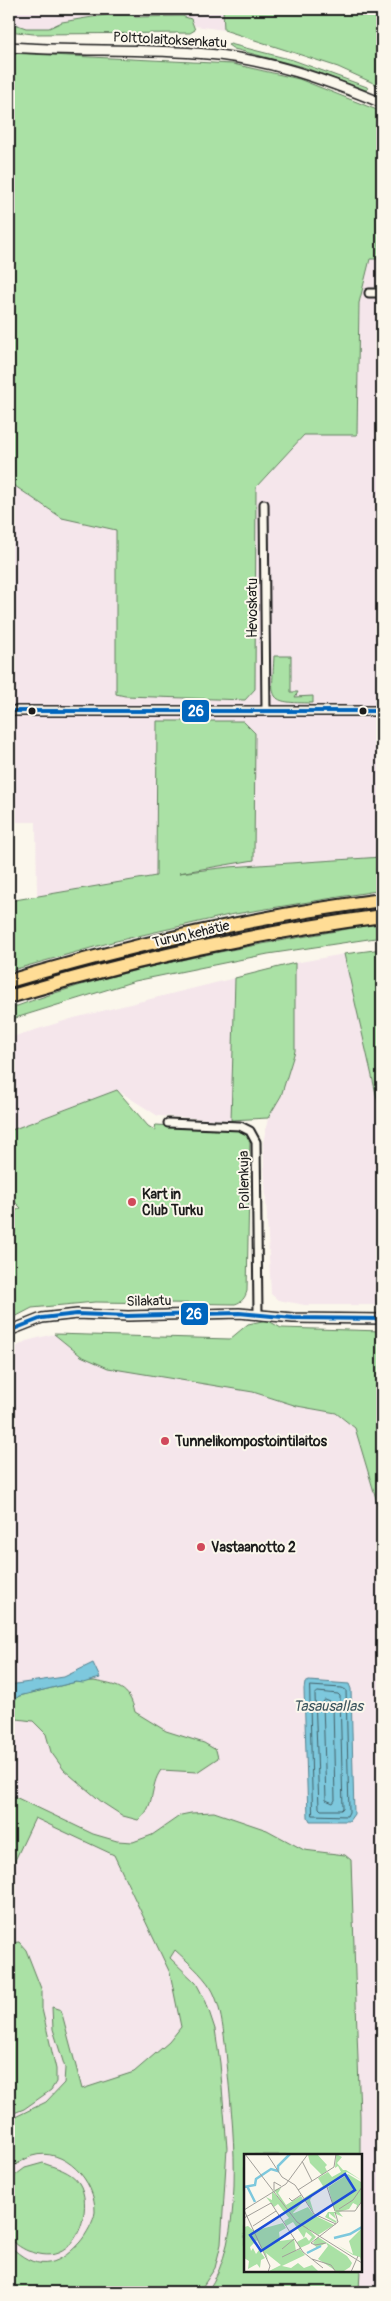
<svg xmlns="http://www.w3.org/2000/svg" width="391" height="2301" viewBox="0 0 391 2301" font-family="Pangolin,sans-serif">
<rect width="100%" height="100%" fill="#fbf7ec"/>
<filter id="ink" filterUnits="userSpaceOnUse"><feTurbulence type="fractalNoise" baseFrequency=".02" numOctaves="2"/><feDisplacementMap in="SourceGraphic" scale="10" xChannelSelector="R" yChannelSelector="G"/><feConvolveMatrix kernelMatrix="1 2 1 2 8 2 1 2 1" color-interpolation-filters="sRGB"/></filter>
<g filter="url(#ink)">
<g fill="#f5e6eb" fill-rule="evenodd">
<polygon points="9,9 223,9 224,30 195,26 191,19 135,17 128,9 123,12 62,22 49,28 26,28 9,22"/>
<polygon points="379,235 382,235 382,857 229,867 157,876 37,897 36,822 9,822 9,482 62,518 116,530 116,694 125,696 245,700 255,689 256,487 304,435 357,435 359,303 370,259 379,259"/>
<polygon points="344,954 382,1120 382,1305 305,1305 278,1300 271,1294 263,1143 268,1118 281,1096 295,1051 295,963"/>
<polygon points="235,978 231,1120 158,1116 117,1090 9,1131 9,1038 74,1018"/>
<path d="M54 1334 81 1356 253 1392 297 1406 336 1413 355 1427 380 1512 382 2292H9V1351L26 1341ZM245 2155H360V2270H245Z"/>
</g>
<g fill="#aae1a5" stroke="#637e60">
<polygon points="129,9 135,17 182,16 191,19 195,30 190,33 33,34 9,31 9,22 26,28 49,28 62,22 123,12"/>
<polygon points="223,9 382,9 382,87 338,67 224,30"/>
<polygon points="230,44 293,60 367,87 368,89 366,90 303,67 234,49 228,45"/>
<polygon points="9,53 233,64 299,79 382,112 382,235 379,235 379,259 370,259 359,303 357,435 304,435 256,487 255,689 245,700 125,696 116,694 116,530 62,518 9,482"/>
<path d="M274 656H291V692H298L295 697 313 696V703C266 703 272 700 274 656Z"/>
<polygon points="157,721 243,721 255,733 254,860 179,873 229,867 382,857 382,890 229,915 112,942 9,971 9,901 156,876"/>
<path d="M382 923V937L268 954 135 981 9 1020V1009C128 964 257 945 382 923Z"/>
<polygon points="382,949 382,1120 344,954"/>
<polygon points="295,963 295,1051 281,1096 268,1118 231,1120 235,978"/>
<path d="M117 1090 148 1126 156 1131 154 1127 156 1125 237 1130 250 1137 247 1291C245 1298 242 1302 235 1304L95 1302 32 1308 9 1320V1214L21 1208 9 1196V1131Z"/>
<polygon points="267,1320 281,1328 382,1331 382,1949 380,1512 355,1428 336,1413 297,1406 253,1392 108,1368 81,1356 54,1334 230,1339 248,1324"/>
<path d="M94 1681C118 1686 129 1686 135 1712L166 1731 204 1743 216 1750 218 1758 197 1772 161 1770C149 1786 156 1808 138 1820L123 1816 103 1803 64 1770 51 1752 46 1734 33 1721 9 1718V1704L19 1696 76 1682Z"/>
<path d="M9 1794 93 1834 117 1841 133 1842 152 1835 181 1815 191 1813 214 1812 267 1830 304 1850 345 1855 351 1860 360 2116V2257V2155H245V2270H360L359 2292H207C245 2238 234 2137 228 2074 226 2051 223 2007 211 1988 202 1974 187 1961 175 1950L170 1958 196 1983 206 2002 215 2029 220 2063 227 2148 221 2244 215 2268 199 2292H9V2245C35 2271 56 2269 80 2242 86 2235 94 2221 95 2212 96 2181 64 2146 32 2156 24 2159 16 2165 9 2169V2120L46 2102 64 2083 65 2068 53 2029 52 2007 61 2010 82 2089 134 2072 169 2042 181 2027 170 1973 114 1855 35 1818 9 1873Z"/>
<polygon points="19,1942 26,1950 42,1991 42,2009 56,2069 56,2082 51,2090 24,2109 9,2115 9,1943"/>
<path d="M43 2163C56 2168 71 2171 79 2183 92 2203 81 2245 58 2253 48 2257 38 2254 28 2251 21 2248 11 2242 9 2234 6 2222 9 2193 9 2180L25 2168Z"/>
</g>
<g fill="#7dc8dd" stroke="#568390">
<polygon points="93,1663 100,1678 83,1683 76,1682 19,1696 9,1704 9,1685 64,1677"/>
<polygon points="309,1681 349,1684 351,1689 354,1814 349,1821 310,1821 308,1817 304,1689 305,1683"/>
</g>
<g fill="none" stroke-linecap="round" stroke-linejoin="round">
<g stroke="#436169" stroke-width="1">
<polygon points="310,1686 342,1688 346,1690 349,1812 347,1816 313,1815"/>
<polygon points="318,1692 338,1694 340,1696 343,1808 341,1810 321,1810 319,1808 315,1695"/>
<polygon points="325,1700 333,1703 335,1800 333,1803 326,1800 323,1703"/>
</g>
<g stroke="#1c1c1c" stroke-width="11">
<g id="minor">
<polyline points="369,293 382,293"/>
<polyline points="264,504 266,711"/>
<polyline points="168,1123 240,1126 250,1131 256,1142 258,1314"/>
</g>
</g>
<g stroke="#1c1c1c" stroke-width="12">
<g id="tertiary">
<path d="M9 47C75 52 141 48 207 54 268 59 326 80 382 103"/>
<polyline points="9,711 382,711"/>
<polyline points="9,1331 42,1318 77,1314 128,1316 239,1313 293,1318 382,1319"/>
</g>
</g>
<g stroke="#1c1c1c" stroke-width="16">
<g id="trunk">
<path d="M9 981C131 945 256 916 382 900"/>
<path d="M9 997C131 960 256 933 382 916"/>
</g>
</g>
<use href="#minor" stroke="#fbf7ec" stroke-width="7"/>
<use href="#tertiary" stroke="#fbf7ec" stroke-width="9"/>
<use href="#trunk" stroke="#ffdd96" stroke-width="12"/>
<g stroke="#fbf7ec" stroke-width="8">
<g id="bus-1">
<polyline points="9,711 382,711"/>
<polyline points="9,1331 42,1318 77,1314 128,1316 239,1313 293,1318 382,1319"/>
</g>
</g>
<use href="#bus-1" stroke="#0065bd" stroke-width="4"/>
</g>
</g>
<g fill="#1c1c1c" stroke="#fbf7ec" stroke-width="2">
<circle cx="32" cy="711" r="4.5"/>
<circle cx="363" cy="711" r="4.5"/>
</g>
<g fill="#d1495b" stroke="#fbf7ec" stroke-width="2">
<circle cx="132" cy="1202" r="5"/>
<circle cx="165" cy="1441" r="5"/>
<circle cx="201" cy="1547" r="5"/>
</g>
<g text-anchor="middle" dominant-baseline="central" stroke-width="4" stroke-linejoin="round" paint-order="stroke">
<g font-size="14" fill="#1c1c1c" stroke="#fbf7ec">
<text transform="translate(170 40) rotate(3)">Polttolaitoksenkatu</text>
<text transform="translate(252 608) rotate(-90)">Hevoskatu</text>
<text transform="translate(191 934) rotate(-13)">Turun kehätie</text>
<text transform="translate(244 1180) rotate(-91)">Pollenkuja</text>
<text transform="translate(149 1301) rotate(-1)">Silakatu</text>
</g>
<g font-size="14" font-weight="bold" fill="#1c1c1c" stroke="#fbf7ec" text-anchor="start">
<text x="142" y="1194">Kart in<tspan x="142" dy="16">Club Turku</tspan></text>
<text x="175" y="1441">Tunnelikompostointilaitos</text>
<text x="211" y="1547">Vastaanotto 2</text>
</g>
<g font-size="15" font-style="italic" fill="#3e5860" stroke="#fbf7ec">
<text x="328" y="1706">Tasausallas</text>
</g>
</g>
<g transform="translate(244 2154)">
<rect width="118" height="118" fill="#fbf7ec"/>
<path d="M73 0 83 11 81 13 83 17 78 21 66 9 64 1ZM92 0 98 3 93 9 99 16H102L117 26 103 18 69 41 66 46 70 59 60 44 79 32 74 24 84 18 88 23 97 18 94 12 91 14ZM104 20 117 28V48L112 55 113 51 109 49 105 55 95 58 99 63 90 59 92 65 85 59V63L92 67 93 65 92 69 81 63 84 58H91L84 33ZM37 34 34 39 42 51 57 42 60 47 48 60 64 53 70 61 90 71 74 81 62 73 50 63 36 45 30 36ZM28 37 72 83 65 90 56 94 53 88 62 83 65 87 68 83 62 78 60 84 49 68 42 72 40 67 45 64 34 50 30 53 22 43 28 46ZM39 69 42 74 35 78 36 87 50 85 52 97 56 95 61 101 38 112 47 114 54 109 60 114 68 111 74 117H25L37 111 22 99 24 106 13 86 6 93 7 97 9 94 12 100 15 96 21 104 17 106 16 114 13 110 4 115 5 107 0 104V73L4 72 10 77ZM117 75V107L116 103 109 101 93 91 109 100 105 87ZM74 83 103 102 108 109 106 113 100 117H92L74 105 84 92 82 89 73 94 69 89Z" fill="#aae1a5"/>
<path fill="none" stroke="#7dc8dd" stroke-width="2.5" d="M3 32 11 48M0 33 11 31 12 25 27 15 34 17V12L46 0M90 84 106 80 118 73M63 99 77 92"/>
<path fill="none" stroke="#a29f99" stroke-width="1" d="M1 0 53 68 118 109M23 0 38 23 51 31 70 60 92 70M58 7 68 27M83 33 91 57M30 36V28L37 32M54 36 90 13 92 0M45 44 48 47 57 41M95 55 109 46 118 33M0 56 26 112 24 118M0 56 42 30 64 0M92 57H111L118 47M0 64 27 49 59 98 79 114M9 72 32 57M67 89 94 68 91 58M67 89 71 91 82 89M38 95 50 85M38 103 57 94M68 105 87 111 92 118M107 118 114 102"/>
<path fill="#1d4ed8" fill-opacity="0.15" stroke="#1d4ed8" stroke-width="2.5" d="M101 20 111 36 17 97 6 81Z"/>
<rect width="118" height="118" fill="none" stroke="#1c1c1c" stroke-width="2.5"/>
</g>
<g stroke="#fbf7ec" stroke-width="2">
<rect x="181" y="699" width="29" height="24" rx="5" fill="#0065bd"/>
<rect x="180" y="1302" width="29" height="24" rx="5" fill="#0065bd"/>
</g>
<g font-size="14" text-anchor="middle" font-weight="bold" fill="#fff">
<text x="196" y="716">26</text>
<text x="194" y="1319">26</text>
</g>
<rect width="391" height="2301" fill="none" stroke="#fbf7ec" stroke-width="30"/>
<rect x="15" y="15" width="361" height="2271" fill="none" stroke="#1c1c1c" stroke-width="2" filter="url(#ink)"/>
</svg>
